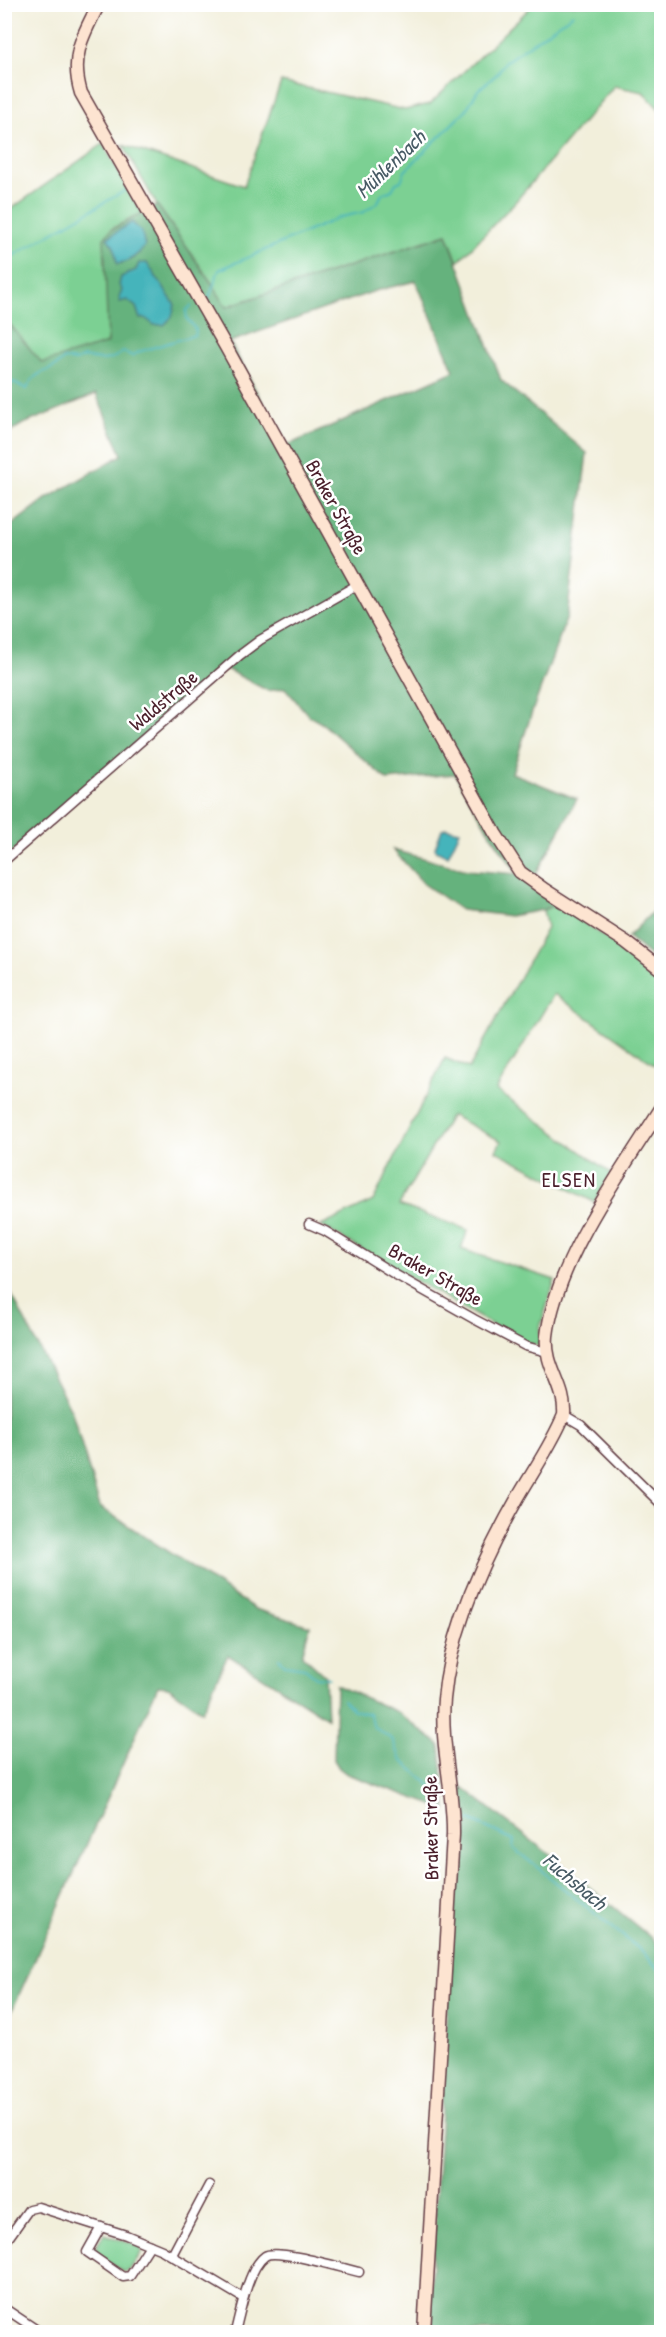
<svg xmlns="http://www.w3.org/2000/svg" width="666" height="2337" viewBox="0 0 666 2337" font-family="'Patrick Hand',sans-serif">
<rect width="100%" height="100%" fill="#fff"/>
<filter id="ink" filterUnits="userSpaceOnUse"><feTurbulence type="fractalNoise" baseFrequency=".0167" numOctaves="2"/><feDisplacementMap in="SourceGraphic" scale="12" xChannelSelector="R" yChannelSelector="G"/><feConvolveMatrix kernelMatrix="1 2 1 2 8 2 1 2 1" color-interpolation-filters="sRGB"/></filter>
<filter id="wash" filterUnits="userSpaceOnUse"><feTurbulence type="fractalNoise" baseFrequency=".008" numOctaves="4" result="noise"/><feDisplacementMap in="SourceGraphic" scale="24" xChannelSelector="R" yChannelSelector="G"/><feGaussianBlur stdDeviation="1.35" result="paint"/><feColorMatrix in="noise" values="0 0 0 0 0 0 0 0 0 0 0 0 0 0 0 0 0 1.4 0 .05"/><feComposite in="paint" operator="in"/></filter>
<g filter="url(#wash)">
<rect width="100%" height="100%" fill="#f2efdb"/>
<g fill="#7cd093" stroke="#63785f" stroke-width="1.5">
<polygon points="533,5 661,5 661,111 643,92 614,86 516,201 458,262 447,234 226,307 213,285 157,205 123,145 244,186 281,82 405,110 430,104"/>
<polygon points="103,144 142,213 111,229 108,343 42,364 5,318 4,214"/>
<polygon points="556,904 647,965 661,978 661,1069 554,994 496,1090 612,1174 594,1202 496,1151 501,1141 451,1115 399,1205 468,1230 461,1249 555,1280 540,1328 539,1346 522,1342 321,1226 373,1201 445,1058 469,1068 547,928 543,910"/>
<polygon points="104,2234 141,2247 142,2252 129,2271 123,2272 96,2253 95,2248"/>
</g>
<g fill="#65b27d" stroke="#586854" stroke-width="1.5" fill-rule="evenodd">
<path d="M157 205 213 285 226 307 447 234 501 380 587 453 567 617 532 712 512 773 577 799 535 876 556 904 543 910 510 916 461 910 424 884 393 850 467 870 518 874 491 835 455 774 387 780 323 724 309 716 285 688 268 691 224 668 5 858V530L46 499 122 455 96 394 21 425 5 435 4 318 42 363 108 343 104 238 111 230ZM416 281 454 371 286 446 230 342 375 291Z"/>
<polygon points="661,903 661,965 628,937"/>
<polygon points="5,1282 72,1412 100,1507 255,1609 310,1626 302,1655 325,1676 327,1718 228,1655 202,1711 168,1687 158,1686 5,2026"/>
<polygon points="336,1685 397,1712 440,1745 446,1810 347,1774 339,1768 334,1760"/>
<polygon points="460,1785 554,1858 655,1941 661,1952 661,2332 428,2332"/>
</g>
<g fill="#44b4bb" stroke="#476a73" stroke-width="1.5">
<path d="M132 222 142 232 145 246C138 256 130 262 117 264L114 247 107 238Z"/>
<polygon points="139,263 147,263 175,305 172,317 164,325 154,325 145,318 140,319 136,307 127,300 120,302 119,297 122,290 119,285 121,277 136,270"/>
<polygon points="446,828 460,831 448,856 436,850 435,848 442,829"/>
</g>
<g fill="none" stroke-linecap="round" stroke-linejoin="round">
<g stroke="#44b4bb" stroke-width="2">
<polyline points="4,261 126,190"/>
<polyline points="209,298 219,270 341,217 364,212 378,202 382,194 392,190 396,183 401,181 405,171 466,110 478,90 496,75 505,62 573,14"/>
<path d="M4 388 13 382 27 389C35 368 50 375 64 359L76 361 84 357C99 361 110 362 123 352L133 356 138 352 195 335 196 330 187 319 186 311 191 306"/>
<polyline points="279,1658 285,1665 305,1668 316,1677 329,1678"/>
<polyline points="343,1700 353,1710 369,1714 374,1727 393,1740 401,1760 425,1780 433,1789 439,1803"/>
<polyline points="470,1820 514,1840 513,1848 638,1948 662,1972"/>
</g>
</g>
</g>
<g filter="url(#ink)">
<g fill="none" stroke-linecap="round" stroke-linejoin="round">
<g stroke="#633e45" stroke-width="11">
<g id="street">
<polyline points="4,861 240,655 260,640 357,585"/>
<polyline points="309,1224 325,1231 396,1275 474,1319 525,1346 547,1352"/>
<polyline points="564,1415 581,1425 662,1505"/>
<polyline points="101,2227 87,2252 123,2277 130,2276 150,2245"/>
<polyline points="4,2244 29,2209 38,2207 126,2235 162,2250 243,2298"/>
<polyline points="172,2255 209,2185"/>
<polyline points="4,2308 40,2332"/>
<path d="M235 2332C240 2313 248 2268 265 2256 276 2248 342 2268 359 2272"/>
</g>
</g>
<g stroke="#633e45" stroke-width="15">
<g id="secondary">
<path d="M99 4C82 36 70 57 81 93L226 347 495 833 520 872 545 890 626 942 662 970"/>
<path d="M424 2332 453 1835C454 1790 440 1744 444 1699 450 1631 484 1557 517 1499 533 1471 552 1444 564 1415 566 1385 544 1368 547 1336 556 1260 621 1172 662 1107"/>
</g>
</g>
<use href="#street" stroke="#fff" stroke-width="8"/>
<use href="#secondary" stroke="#fde4d1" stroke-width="12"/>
</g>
</g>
<g text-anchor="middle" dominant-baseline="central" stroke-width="5" stroke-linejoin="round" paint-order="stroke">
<g font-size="20" fill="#4a1f2b" stroke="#fff">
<text transform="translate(337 507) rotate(61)">Braker Straße</text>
<text transform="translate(163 700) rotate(-40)">Waldstraße</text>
<text transform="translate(436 1274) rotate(30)">Braker Straße</text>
<text transform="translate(430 1828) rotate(-91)">Braker Straße</text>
</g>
<g font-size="21" font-style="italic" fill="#485b65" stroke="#fff">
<text transform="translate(390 164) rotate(-44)">Mühlenbach</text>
<text transform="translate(575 1881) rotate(40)">Fuchsbach</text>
</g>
<g font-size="21" letter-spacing="1.5" fill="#4a1f2b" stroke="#fff">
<text x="569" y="1179">ELSEN</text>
</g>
</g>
<rect width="666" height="2337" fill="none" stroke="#fff" stroke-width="24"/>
</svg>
